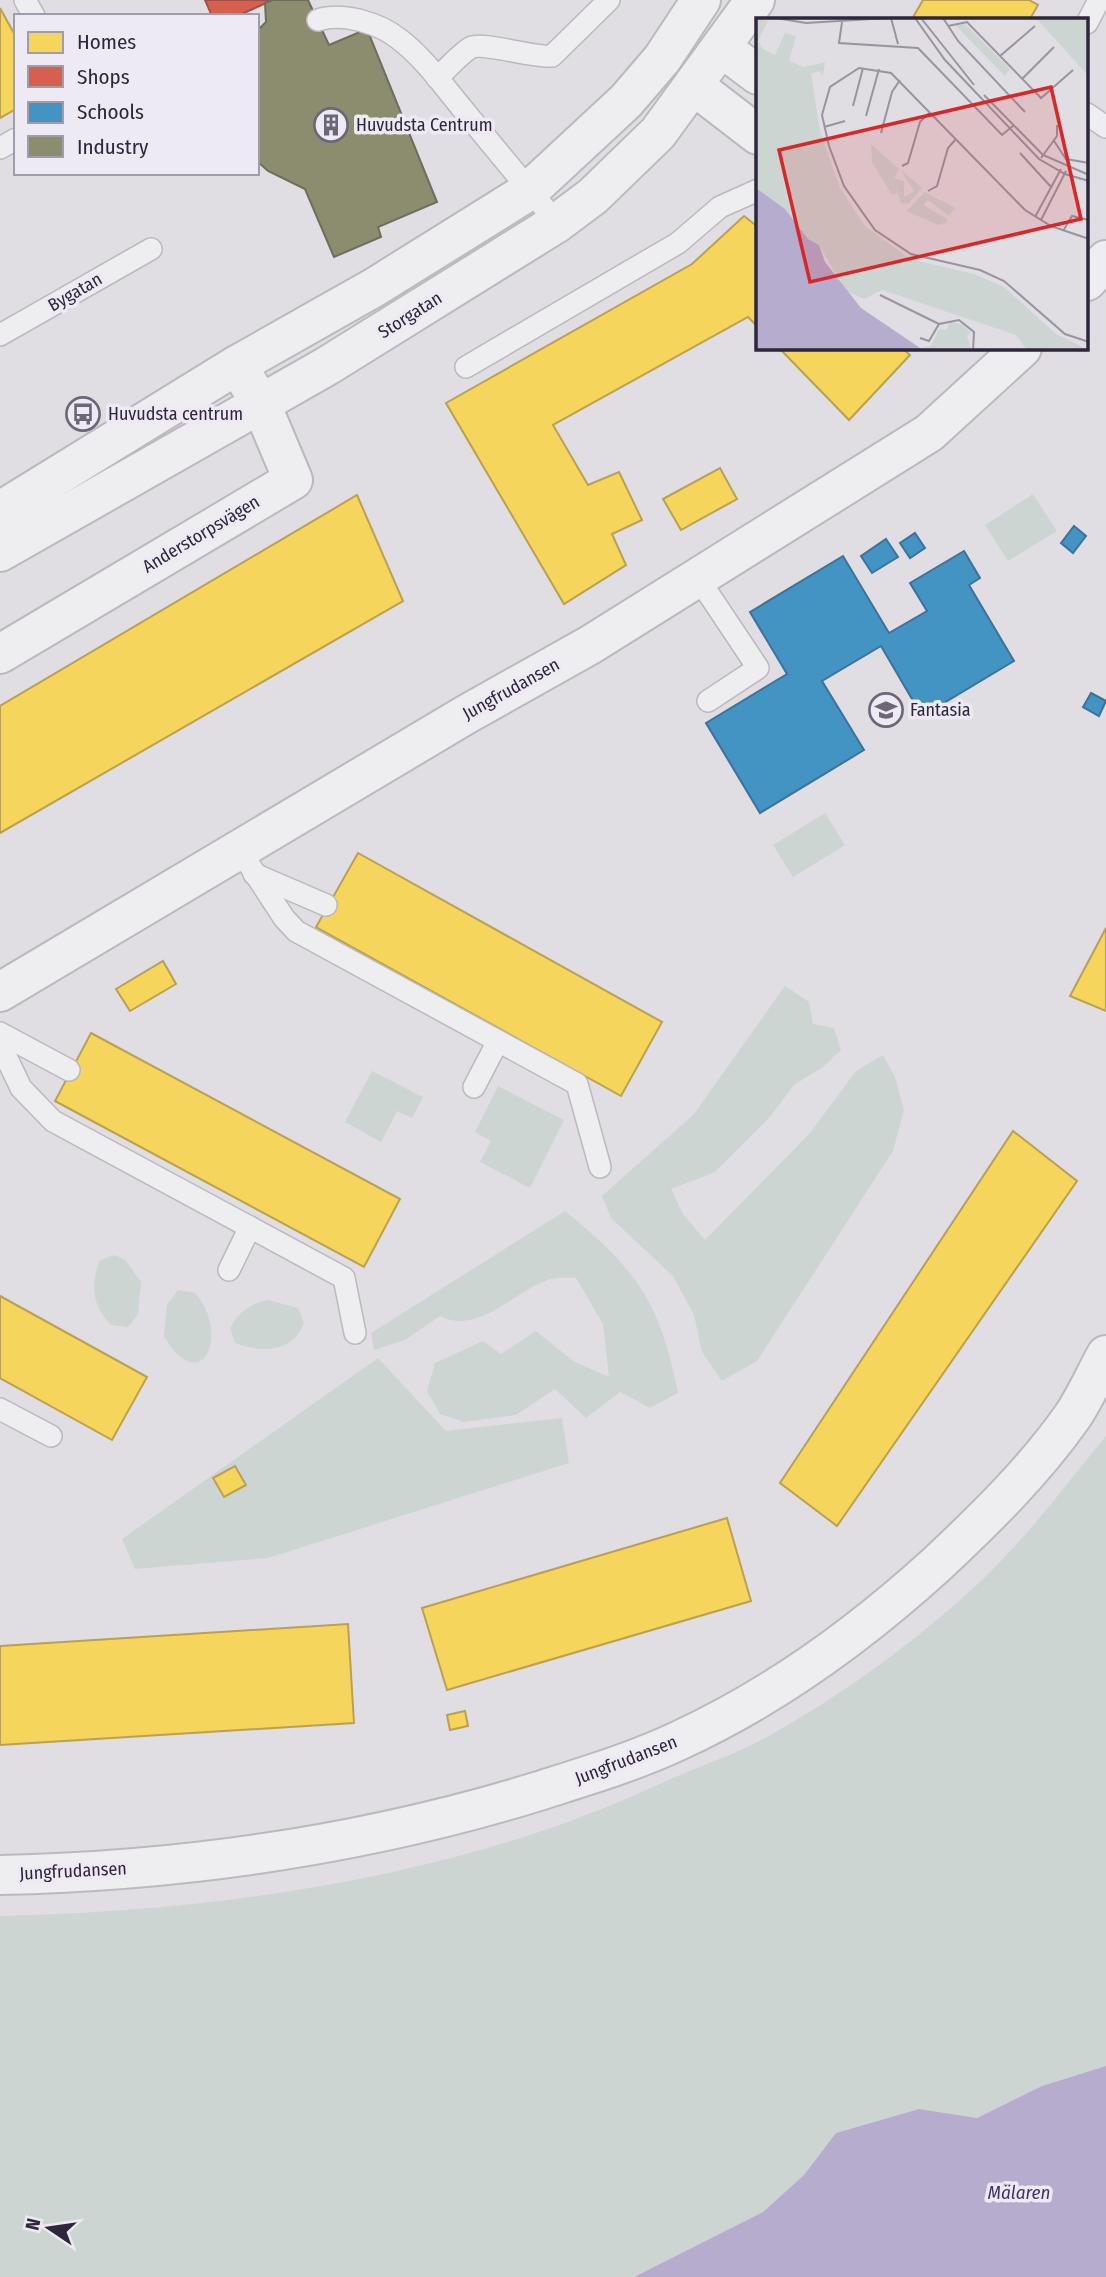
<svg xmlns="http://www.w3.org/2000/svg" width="1106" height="2277" viewBox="0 0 1106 2277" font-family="'Fira Sans Condensed',sans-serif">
<rect width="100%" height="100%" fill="#e0dde3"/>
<g fill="#cdd5d3">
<polygon points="1033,494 1057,531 1008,561 985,525"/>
<polygon points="825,813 845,845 793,877 773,845"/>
<polygon points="785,986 809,1002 813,1024 834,1028 841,1050 823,1067 794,1085 769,1118 715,1172 671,1189 683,1214 705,1240 810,1133 856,1071 883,1055 895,1077 904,1110 893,1151 757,1361 722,1381 702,1352 694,1315 673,1276 611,1218 602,1196 694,1114"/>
<polygon points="372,1071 423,1097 412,1118 397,1111 381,1142 345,1122"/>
<polygon points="498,1086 564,1120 530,1188 480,1162 491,1141 475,1132"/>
<path d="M565 1211C636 1269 660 1301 678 1393L650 1408 620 1392 586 1418 555 1389 516 1415 464 1422 440 1414 427 1391 435 1363 483 1341 501 1354 536 1331 573 1361 609 1377 603 1324 576 1278C567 1278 556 1277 548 1280 514 1291 478 1336 440 1316L405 1340 374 1350 371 1333Z"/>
<path d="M115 1255 125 1260 141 1282 138 1314 128 1327 111 1325C92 1305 90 1285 100 1260Z"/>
<path d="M178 1290 195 1293C232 1336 200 1399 164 1336L167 1305Z"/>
<path d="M268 1300 298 1308 304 1323C293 1353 261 1353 235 1343L230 1328C238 1313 251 1303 268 1300Z"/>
<polygon points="378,1358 446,1431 562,1418 569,1463 268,1558 135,1569 122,1539"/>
<path d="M1106 1436V2066L1042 2086 977 2118 919 2109 836 2133 804 2175 763 2212 634 2277H0V1916C180 1912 367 1889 539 1832 585 1817 629 1798 673 1778 703 1765 736 1754 765 1738 834 1700 901 1652 960 1600 1016 1552 1060 1492 1106 1436Z"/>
</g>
<polygon fill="#b5acce" points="1106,2066 1106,2277 634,2277 763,2212 804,2175 836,2133 919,2109 977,2118 1042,2086"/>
<g fill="#f6d55c" stroke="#baa052" stroke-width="2">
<polygon points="923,0 1029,0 1038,5 1030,19 912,19"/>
<polygon points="0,8 16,37 16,109 0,118"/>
<polygon points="744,216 758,227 758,327 748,317 553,425 588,485 619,472 642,520 612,534 626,565 564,604 446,403 692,264"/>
<polygon points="779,348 902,348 910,355 849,420"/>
<polygon points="720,468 737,499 681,530 663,499"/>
<polygon points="357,495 403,601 0,833 0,706"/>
<polygon points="358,853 662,1022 621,1096 316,927"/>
<polygon points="1106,928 1106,1011 1070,996"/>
<polygon points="163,961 176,984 130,1011 116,989"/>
<polygon points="91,1033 400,1199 364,1267 55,1101"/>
<polygon points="1013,1131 1077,1181 837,1526 780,1483"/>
<polygon points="0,1296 147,1377 112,1440 0,1378"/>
<polygon points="235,1466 246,1485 224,1497 213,1478"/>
<polygon points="727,1518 751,1601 447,1690 422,1608"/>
<polygon points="348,1624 354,1723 0,1745 0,1646"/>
<polygon points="465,1711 468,1726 450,1730 447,1715"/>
</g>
<polygon fill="#d6604d" stroke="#a44f48" stroke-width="2" points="205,0 273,0 237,16 212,16"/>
<g fill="#4393c3" stroke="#3d729a" stroke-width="2">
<polygon points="1074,526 1086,536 1073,553 1061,543"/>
<polygon points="915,533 925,548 910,558 900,543"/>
<polygon points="886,539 898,557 872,573 861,556"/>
<polygon points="964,551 980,578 969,585 1014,661 922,716 881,646 822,681 864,750 760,813 706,723 787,674 750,612 843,556 889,633 927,611 910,583"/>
<polygon points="1091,693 1106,701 1099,716 1083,707"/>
</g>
<polygon fill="#8c8c6e" stroke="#706d5f" stroke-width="2" points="273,0 308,0 329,45 367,29 437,202 378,227 381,237 334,257 305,189 268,171 257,161 257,31 266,22 265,3"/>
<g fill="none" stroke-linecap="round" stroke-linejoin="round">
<g stroke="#bbb9bf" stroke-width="24">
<g id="service">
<polyline points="25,0 34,16"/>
<path d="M318 20C343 12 379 23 399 39 423 57 442 84 461 107 493 146 525 185 557 223"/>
<polyline points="1087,23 1099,0"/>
<path d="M437 78C448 68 458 56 470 48 482 41 532 58 552 56L609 0"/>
<polyline points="1087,114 1106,127"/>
<polyline points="0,148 16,139"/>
<polyline points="0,335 151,249"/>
<polyline points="466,367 678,243 720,207 758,190"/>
<polyline points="698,578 758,668 708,701"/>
<polyline points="239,849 284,918 296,931 577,1084 600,1167"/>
<polyline points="254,874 326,905"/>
<polyline points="0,1033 69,1070"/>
<polyline points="0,1044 21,1088 53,1121 344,1278 355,1333"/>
<polyline points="474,1087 498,1041"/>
<polyline points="229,1270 250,1227"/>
<polyline points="0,1409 51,1436"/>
</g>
</g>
<g stroke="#bbb9bf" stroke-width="42">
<g id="minor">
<polyline points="722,48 758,75"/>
<polyline points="693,85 758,135"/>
<polyline points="1087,281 1106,260"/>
<polyline points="0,654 293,480 261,404 237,365"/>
<polyline points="0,992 467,714 590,645 929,433 1022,348"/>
<path d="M0 1875C182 1871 364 1845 539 1791 586 1776 633 1762 678 1741 774 1697 859 1635 937 1564 985 1519 1034 1471 1072 1417 1085 1398 1095 1375 1106 1355"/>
</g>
</g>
<g stroke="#bbb9bf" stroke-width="42">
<g id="tertiary">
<polyline points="0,511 237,365 375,287 529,191 626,101 662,59 701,0"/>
<polyline points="0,552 327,366 557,223 593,196 658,133 755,0"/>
</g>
</g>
<use href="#service" stroke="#eeedf0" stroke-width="21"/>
<use href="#minor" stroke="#eeedf0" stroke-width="38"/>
<use href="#tertiary" stroke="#eeedf0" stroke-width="38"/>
</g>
<defs>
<g id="building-ring" transform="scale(1.75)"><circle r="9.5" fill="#eeeaf3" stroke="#6c6676" stroke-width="1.5"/><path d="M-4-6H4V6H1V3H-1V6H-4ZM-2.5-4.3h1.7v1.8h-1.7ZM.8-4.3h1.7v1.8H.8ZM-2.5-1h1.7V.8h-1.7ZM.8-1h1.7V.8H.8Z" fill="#6c6676"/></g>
<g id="bus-ring" transform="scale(1.75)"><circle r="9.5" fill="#eeeaf3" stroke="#6c6676" stroke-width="1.5"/><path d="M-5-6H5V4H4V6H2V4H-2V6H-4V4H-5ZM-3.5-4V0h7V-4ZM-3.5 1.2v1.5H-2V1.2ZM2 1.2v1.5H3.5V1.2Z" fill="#6c6676"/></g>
<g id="school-ring" transform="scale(1.75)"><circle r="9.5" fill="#eeeaf3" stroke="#6c6676" stroke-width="1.5"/><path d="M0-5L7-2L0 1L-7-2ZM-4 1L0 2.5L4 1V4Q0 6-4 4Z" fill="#6c6676"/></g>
</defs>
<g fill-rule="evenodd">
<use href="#building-ring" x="331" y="125"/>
<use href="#bus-ring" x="83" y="414"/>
<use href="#school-ring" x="886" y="710"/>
</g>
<g text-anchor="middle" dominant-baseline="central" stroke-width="7" stroke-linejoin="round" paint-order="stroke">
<g font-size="18" fill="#2e263b" stroke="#eeeaf3" text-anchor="start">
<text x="356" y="125">Huvudsta Centrum</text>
<text x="108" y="414">Huvudsta centrum</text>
<text x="910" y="710">Fantasia</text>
</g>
<g font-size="18" fill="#2e263b" stroke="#eeeaf3">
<text transform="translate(75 292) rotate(-30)">Bygatan</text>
<text transform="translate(410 315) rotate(-32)">Storgatan</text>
<text transform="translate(201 534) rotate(-31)">Anderstorpsvägen</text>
<text transform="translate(511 689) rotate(-29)">Jungfrudansen</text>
<text transform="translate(626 1760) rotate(-21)">Jungfrudansen</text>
<text transform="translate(73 1871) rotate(-3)">Jungfrudansen</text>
</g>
<g font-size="19" font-style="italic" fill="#44316d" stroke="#eeeaf3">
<text x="1019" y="2192">Mälaren</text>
</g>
</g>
<g transform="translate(756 18)">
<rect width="332" height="332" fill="#e0dde3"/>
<path d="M280 0H332V58L328 53ZM0 1 12 3 2 23 7 31 19 37 29 15 40 18 33 43 48 49 69 44 67 58 63 53 55 56 64 113 84 170 109 208 154 241 218 256 248 269 300 316 332 332H271L260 317 126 272 108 281 90 273 63 227 52 221 29 191 0 170ZM208 5 254 51 249 58 199 7ZM115 126 143 151 138 160 148 163V179L158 173 144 151 166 170 152 186 145 185 140 169 141 175 136 177 116 144ZM169 174 199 190 193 198 172 182 167 187 191 201V205L182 207 150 193ZM194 304 206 306 215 315 211 318 215 332 164 330 175 328 183 311 190 312Z" fill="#cdd5d3"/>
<path d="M0 170 29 191 52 221 63 227 69 244 105 290 167 332H1Z" fill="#b5acce"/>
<path fill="none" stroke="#b5acce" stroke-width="3.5" d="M0 236 50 275 82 333"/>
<path fill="none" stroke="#9994a0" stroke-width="2" d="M20 0 50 5 132 0M135 0 142 26M159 0 189 42 283 141 309 156 333 163M165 0 218 67M187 0 202 23 269 94M86 4 83 25 162 30 246 117 258 107M192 8 211 4 285 80 317 52M244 38 279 8M266 61 298 29M228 77 287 137 333 157M97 88 107 50M110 98 123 51M68 109 89 103M125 115 136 74 144 62M298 123 310 141 333 145M264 135 296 170M285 140 301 118V107M146 148 152 145 164 104 174 94M172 173 181 168 192 130 200 121M279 199 305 151M285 202 310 153M307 213 316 198 333 202M333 221 295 208 269 192 135 55 103 50 74 69 66 97 73 128 88 168 119 212 155 236 224 252 248 263 309 316 333 324M124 277 183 306M164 320 173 323 183 306 203 302 218 314 217 333"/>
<path fill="#d62828" fill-opacity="0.15" stroke="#d62828" stroke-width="3.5" d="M295 69 325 201 54 264 23 132Z"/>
<rect width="332" height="332" fill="none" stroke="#2e263b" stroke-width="3.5"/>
</g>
<rect x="14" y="14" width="245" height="161" fill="#eeeaf3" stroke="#a19ca9" stroke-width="2"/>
<rect x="28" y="32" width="35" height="21" fill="#f6d55c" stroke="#a19ca9" stroke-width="2"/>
<text x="77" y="49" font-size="21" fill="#2e263b">Homes</text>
<rect x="28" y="66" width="35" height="21" fill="#d6604d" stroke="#a19ca9" stroke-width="2"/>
<text x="77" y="84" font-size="21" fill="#2e263b">Shops</text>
<rect x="28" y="102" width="35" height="21" fill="#4393c3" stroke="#a19ca9" stroke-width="2"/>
<text x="77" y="119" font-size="21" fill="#2e263b">Schools</text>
<rect x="28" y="136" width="35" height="21" fill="#8c8c6e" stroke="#a19ca9" stroke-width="2"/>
<text x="77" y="154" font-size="21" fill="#2e263b">Industry</text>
<g transform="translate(49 2228) rotate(283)" stroke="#eeeaf3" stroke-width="5" paint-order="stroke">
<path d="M0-5L12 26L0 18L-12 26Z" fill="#2e263b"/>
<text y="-10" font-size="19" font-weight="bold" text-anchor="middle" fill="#2e263b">N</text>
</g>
</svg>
